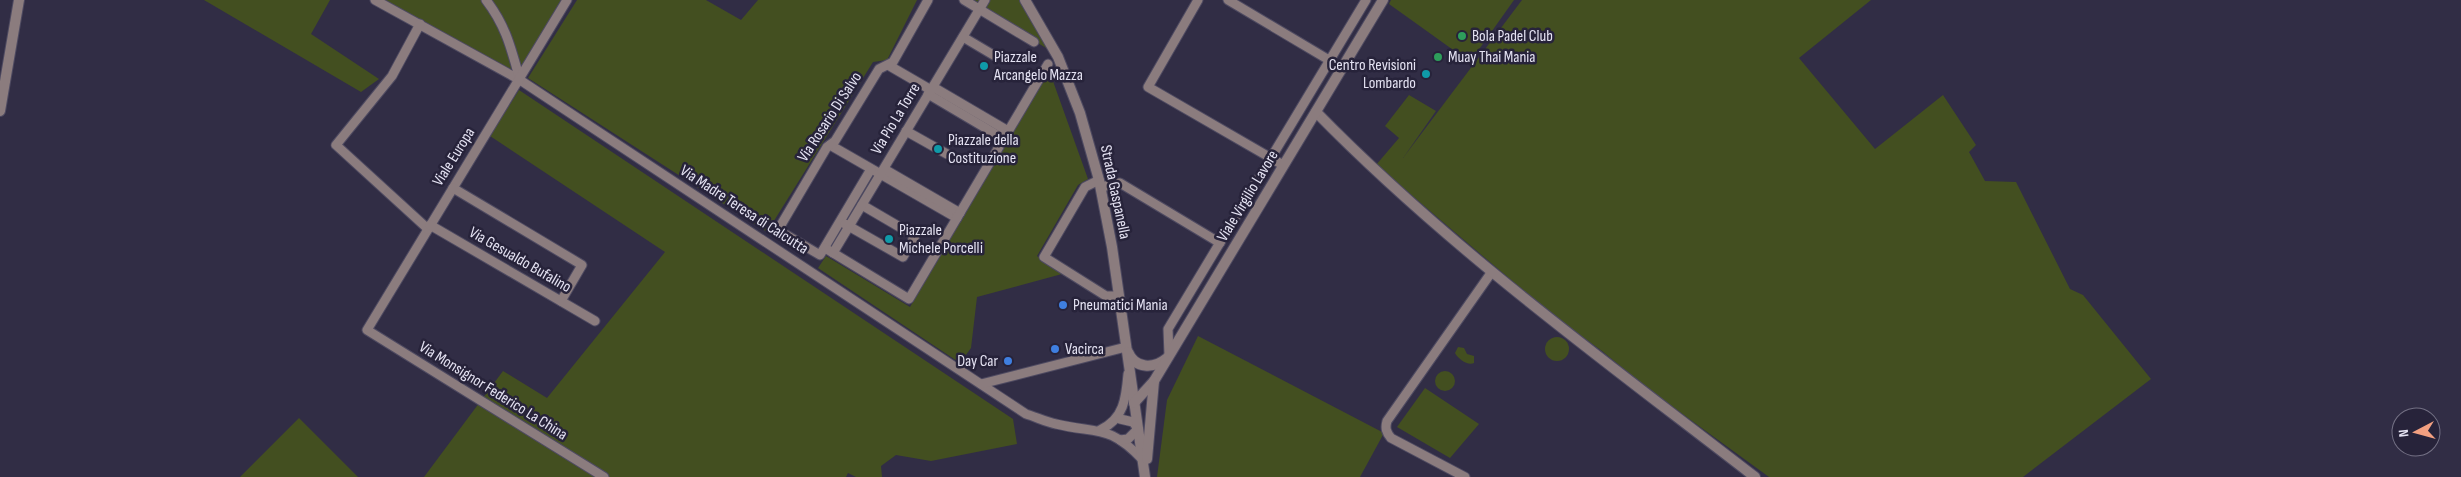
<svg xmlns="http://www.w3.org/2000/svg" width="2461" height="477" viewBox="0 0 2461 477" font-family="'Sofia Sans Condensed',sans-serif">
<rect width="100%" height="100%" fill="#312d45"/>
<g fill="#434f20">
<polygon points="204,0 330,0 311,34 379,79 361,92"/>
<polygon points="385,0 561,0 522,66 512,70"/>
<polygon points="577,0 706,0 741,20 758,0 917,0 887,60 873,62 767,232 528,78"/>
<polygon points="967,0 1022,0 1051,51"/>
<polygon points="1391,0 1514,0 1470,62 1389,4"/>
<polygon points="1522,0 1871,0 1799,58 1875,149 1943,95 1976,145 1969,152 1985,181 2016,182 2070,289 2083,295 2151,379 2023,477 1769,477 1648,389 1602,351 1552,315 1376,165 1399,138 1385,126 1409,95 1436,111 1403,158"/>
<polygon points="1049,70 1088,179 1078,185 1037,256 1062,274 977,297 971,348 960,363 818,268 826,256 910,307"/>
<polygon points="519,90 1013,419 1017,444 931,461 896,455 881,466 882,477 856,477 848,473 846,477 424,477 503,371 547,398 665,252 490,136"/>
<polygon points="1198,336 1384,433 1360,477 1157,477 1167,400"/>
<circle cx="1557" cy="349" r="12"/>
<path d="M1458 347 1464 348 1467 354 1474 356V363C1468 366 1458 359 1455 353Z"/>
<circle cx="1445" cy="381" r="10"/>
<polygon points="1425,388 1479,424 1450,458 1397,427"/>
<polygon points="299,418 358,477 240,477"/>
</g>
<g fill="none" stroke-linecap="round" stroke-linejoin="round">
<g stroke="#4e4a61" stroke-width="11">
<g id="minor">
<path d="M375 0 520 80 1026 414C1036 417 1046 422 1056 424 1098 434 1109 424 1143 460"/>
<path d="M486 0C506 26 511 48 520 80"/>
<polyline points="567,0 367,330 604,477"/>
<polyline points="964,0 1034,42"/>
<polyline points="1198,0 1148,87 1283,165"/>
<polyline points="1228,0 1329,60"/>
<polyline points="420,24 392,76 336,145 428,229"/>
<polyline points="963,37 995,56"/>
<polyline points="888,65 931,90"/>
<polyline points="933,87 1008,131"/>
<polyline points="928,94 1004,139"/>
<polyline points="906,131 947,154"/>
<polyline points="830,145 957,218"/>
<polyline points="871,169 820,255 778,230 827,147 835,141 879,69 893,62 928,0"/>
<polyline points="884,169 960,213"/>
<polyline points="1099,180 1085,187 1044,257 1106,296 1119,296"/>
<polyline points="1101,187 1120,183 1220,243"/>
<polyline points="453,188 582,265 561,301"/>
<polyline points="845,224 903,257 915,236 862,205"/>
<polyline points="430,225 595,321"/>
<polyline points="825,248 909,299 1048,64"/>
<polyline points="833,253 985,0"/>
<polyline points="1169,355 1168,329 1366,0"/>
<polyline points="981,384 1126,347"/>
<path d="M1100 430C1124 419 1126 398 1128 374"/>
<polyline points="1120,440 1128,439 1138,429 1133,422 1120,419"/>
<path d="M1465 477 1391 438C1386 432 1385 428 1387 421L1491 273"/>
</g>
</g>
<g stroke="#4e4a61" stroke-width="12">
<g id="tertiary">
<polyline points="1025,0 1058,57 1080,113 1099,180 1112,247 1145,477"/>
<polyline points="0,111 19,0"/>
<path d="M1316 112C1450 249 1604 360 1755 477"/>
<path d="M1128 352C1135 369 1154 369 1167 358"/>
<polyline points="1134,403 1154,381 1383,0"/>
<polyline points="1147,459 1154,381"/>
</g>
</g>
<use href="#minor" stroke="#8b7c7e" stroke-width="9"/>
<use href="#tertiary" stroke="#8b7c7e" stroke-width="10"/>
</g>
<g fill="#2e9e5b" stroke="#27233a" stroke-width="2">
<circle cx="1462" cy="36" r="5"/>
<circle cx="1438" cy="57" r="5"/>
</g>
<g fill="#0f9aa8" stroke="#27233a" stroke-width="2">
<circle cx="984" cy="66" r="5"/>
<circle cx="1426" cy="74" r="5"/>
<circle cx="938" cy="149" r="5"/>
<circle cx="889" cy="239" r="5"/>
</g>
<g fill="#3f7fe0" stroke="#27233a" stroke-width="2">
<circle cx="1063" cy="305" r="5"/>
<circle cx="1055" cy="349" r="5"/>
<circle cx="1008" cy="361" r="5"/>
</g>
<g text-anchor="middle" dominant-baseline="central" stroke-width="5" stroke-linejoin="round" paint-order="stroke">
<g font-size="16" fill="#e5e3f3" stroke="#27233a" text-anchor="start">
<text x="1472" y="36">Bola Padel Club</text>
<text x="994" y="57">Piazzale<tspan x="994" dy="18">Arcangelo Mazza</tspan></text>
<text x="1448" y="57">Muay Thai Mania</text>
<text x="1416" y="65" text-anchor="end">Centro Revisioni<tspan x="1416" dy="18">Lombardo</tspan></text>
<text x="948" y="140">Piazzale della<tspan x="948" dy="18">Costituzione</tspan></text>
<text x="899" y="230">Piazzale<tspan x="899" dy="18">Michele Porcelli</tspan></text>
<text x="1073" y="305">Pneumatici Mania</text>
<text x="1065" y="349">Vacirca</text>
<text x="998" y="361" text-anchor="end">Day Car</text>
</g>
<g font-size="16" fill="#e5e3f3" stroke="#27233a">
<text transform="translate(830 117) rotate(-57)">Via Rosario Di Salvo</text>
<text transform="translate(896 119) rotate(-59)">Via Pio La Torre</text>
<text transform="translate(454 157) rotate(-58)">Viale Europa</text>
<text transform="translate(1115 192) rotate(78)">Strada Gaspanella</text>
<text transform="translate(1248 196) rotate(-59)">Viale Virgilio Lavore</text>
<text transform="translate(744 210) rotate(33)">Via Madre Teresa di Calcutta</text>
<text transform="translate(520 260) rotate(30)">Via Gesualdo Bufalino</text>
<text transform="translate(493 391) rotate(32)">Via Monsignor Federico La China</text>
</g>
</g>
<g transform="translate(2416 432) rotate(264)"><circle r="24" fill="#27233a" stroke="#737084"/>
<path d="M0-4L9 19L0 12L-9 19Z" fill="#f3a081"/>
<text y="-8" font-size="14" font-weight="bold" text-anchor="middle" fill="#e5e3f3">N</text>
</g>
</svg>
